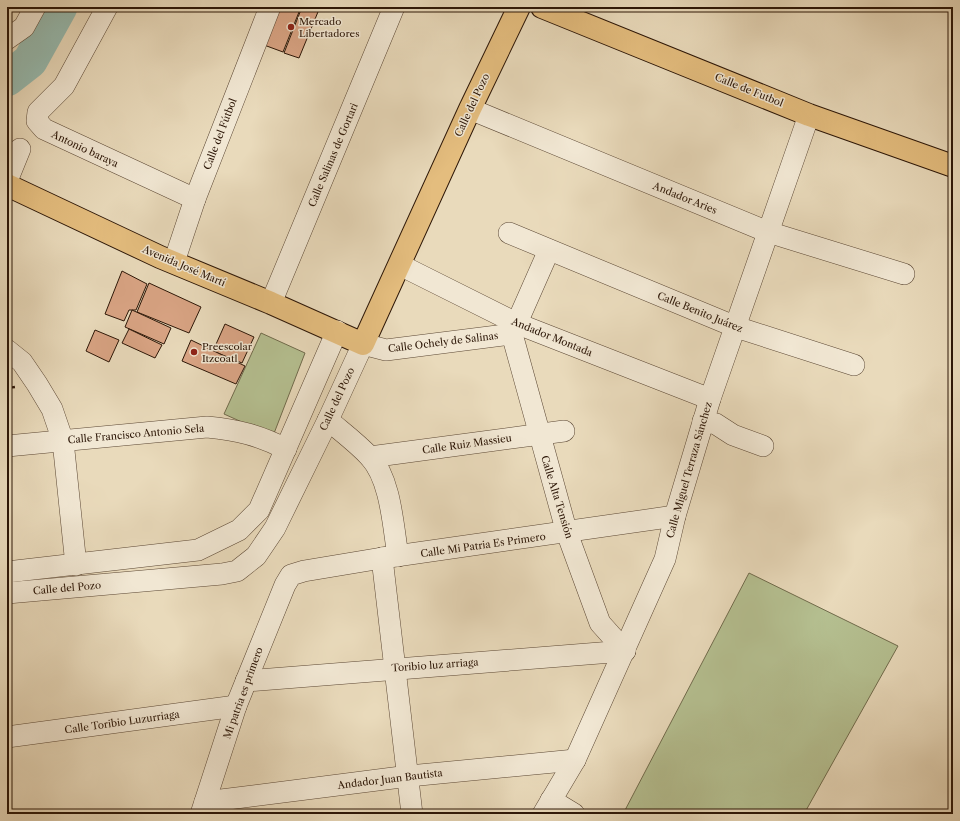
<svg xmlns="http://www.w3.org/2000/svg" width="960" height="821" viewBox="0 0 960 821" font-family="'Libre Caslon Text',serif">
<rect width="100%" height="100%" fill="#e9dabb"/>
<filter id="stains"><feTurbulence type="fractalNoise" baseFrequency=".005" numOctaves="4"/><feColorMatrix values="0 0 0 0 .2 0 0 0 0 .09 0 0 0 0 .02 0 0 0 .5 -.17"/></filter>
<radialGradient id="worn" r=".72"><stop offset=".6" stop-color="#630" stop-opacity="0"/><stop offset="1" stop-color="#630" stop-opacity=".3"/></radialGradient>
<g fill="#b5c091" stroke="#706b4c">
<polygon points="261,333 305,353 273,436 224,414"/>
<polygon points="749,573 898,646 804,814 623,814"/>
</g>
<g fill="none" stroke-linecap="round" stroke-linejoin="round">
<polyline stroke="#97bbb0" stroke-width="35" points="7,79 30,61 60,7"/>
</g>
<g fill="#d9a484" stroke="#2c1607">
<polygon points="280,7 301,7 283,52 264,45"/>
<polygon points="302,7 320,7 299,58 284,53"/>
<polygon points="122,271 147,284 136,310 129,310 124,321 105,314"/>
<polygon points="149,283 201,307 189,333 137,312"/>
<polygon points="132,310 171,328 164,344 125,327"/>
<polygon points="225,324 254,337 242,363 213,351"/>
<polygon points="129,329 162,345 155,358 122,343"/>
<polygon points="95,330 119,340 109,362 86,351"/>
<polygon points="191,340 245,366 236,384 182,361"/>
</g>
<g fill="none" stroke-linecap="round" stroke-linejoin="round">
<g stroke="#5b4734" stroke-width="22">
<g id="minor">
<polyline points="107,7 64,86 38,112 37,121 44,129 195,199"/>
<polyline points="7,39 24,27 35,7"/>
<polyline points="470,109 768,232 904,274"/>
<polyline points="7,181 20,149"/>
<polyline points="509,233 736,327 854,365"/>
<polyline points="174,262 195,199 270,7"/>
<polyline points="400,265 518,324 710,399"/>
<polyline points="271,303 394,7"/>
<polyline points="512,334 567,533 600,623 625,651"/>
<polyline points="7,350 22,362 37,384 52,409 63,441 76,565"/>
<path d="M328 420C342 432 357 443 370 457 391 480 393 526 398 556"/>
<polyline points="703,421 716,424 733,435 763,446"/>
<path d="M7 446 207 427C238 430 258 435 286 449"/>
<polyline points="370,457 564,431"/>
<polyline points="382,558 412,814"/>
<polyline points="7,572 198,550 239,530 259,510 337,331"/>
<polyline points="7,593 222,574 237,571 256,556 275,528 328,420 363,344 386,350 512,334 549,250"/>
<polyline points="246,681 625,651"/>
<polyline points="7,737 236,706"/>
<polyline points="551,800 574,814"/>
<polyline points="205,802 409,776 575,760"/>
<polyline points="201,814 236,706 285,585 291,575 304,571 382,558 675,516"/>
<polyline points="543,814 575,760 665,559 675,516 710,399 809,115"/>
</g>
</g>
<g stroke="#2c1607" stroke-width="24">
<g id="major">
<polyline points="542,7 809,115 953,166"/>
<polyline points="7,185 160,257 271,303 363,344 470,109 519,7"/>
</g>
</g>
<polyline stroke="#2c1607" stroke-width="2.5" stroke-dasharray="3 2" stroke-linecap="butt" points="7,388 15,387"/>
<use href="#minor" stroke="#f1e7d3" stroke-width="21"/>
<use href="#major" stroke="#e4bd7e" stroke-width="22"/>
</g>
<g fill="#8f2418" stroke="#f1e7d3" stroke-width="1.5">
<circle cx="291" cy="27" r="4"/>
<circle cx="194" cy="352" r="4"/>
</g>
<g text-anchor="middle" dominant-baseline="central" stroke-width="3" stroke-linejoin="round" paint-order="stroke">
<g font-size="10" fill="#2c1607" stroke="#f1e7d3" text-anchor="start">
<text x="299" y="21">Mercado<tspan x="299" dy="12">Libertadores</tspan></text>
<text x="202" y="346">Preescolar<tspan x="202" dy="12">Itzcoatl</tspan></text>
</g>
<g font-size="10" fill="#2c1607" stroke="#f1e7d3">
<text transform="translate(749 90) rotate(22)">Calle de Futbol</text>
<text transform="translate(472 105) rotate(-65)">Calle del Pozo</text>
<text transform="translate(220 134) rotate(-69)">Calle del Fútbol</text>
<text transform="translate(85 149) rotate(25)">Antonio baraya</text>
<text transform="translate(333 155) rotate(-67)">Calle Salinas de Gortari</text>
<text transform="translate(685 198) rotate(22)">Andador Aries</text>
<text transform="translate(184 266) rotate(23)">Avenida José Martí</text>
<text transform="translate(700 312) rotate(22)">Calle Benito Juárez</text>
<text transform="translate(552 337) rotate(22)">Andador Montada</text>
<text transform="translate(443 342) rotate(-7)">Calle Ochely de Salinas</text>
<text transform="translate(337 399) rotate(-65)">Calle del Pozo</text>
<text transform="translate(136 434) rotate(-5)">Calle Francisco Antonio Sela</text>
<text transform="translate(467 444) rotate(-8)">Calle Ruiz Massieu</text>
<text transform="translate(689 470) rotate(-74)">Calle Miguel Terraza Sánchez</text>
<text transform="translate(557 497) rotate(73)">Calle Alta Tensión</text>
<text transform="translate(483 545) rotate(-8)">Calle Mi Patria Es Primero</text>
<text transform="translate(67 588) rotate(-5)">Calle del Pozo</text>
<text transform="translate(435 665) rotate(-4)">Toribio luz arriaga</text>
<text transform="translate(243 693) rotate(-70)">Mi patria es primero</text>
<text transform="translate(122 722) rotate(-8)">Calle Toribio Luzurriaga</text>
<text transform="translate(390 779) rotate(-7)">Andador Juan Bautista</text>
</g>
</g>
<rect width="960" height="821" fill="none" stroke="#e9dabb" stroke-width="24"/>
<rect x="8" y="8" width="944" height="805" fill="none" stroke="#2c1607" stroke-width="2"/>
<rect x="12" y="12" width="936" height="797" fill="none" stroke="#2c1607"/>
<rect width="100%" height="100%" filter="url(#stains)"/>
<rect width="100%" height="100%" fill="url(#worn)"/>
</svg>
